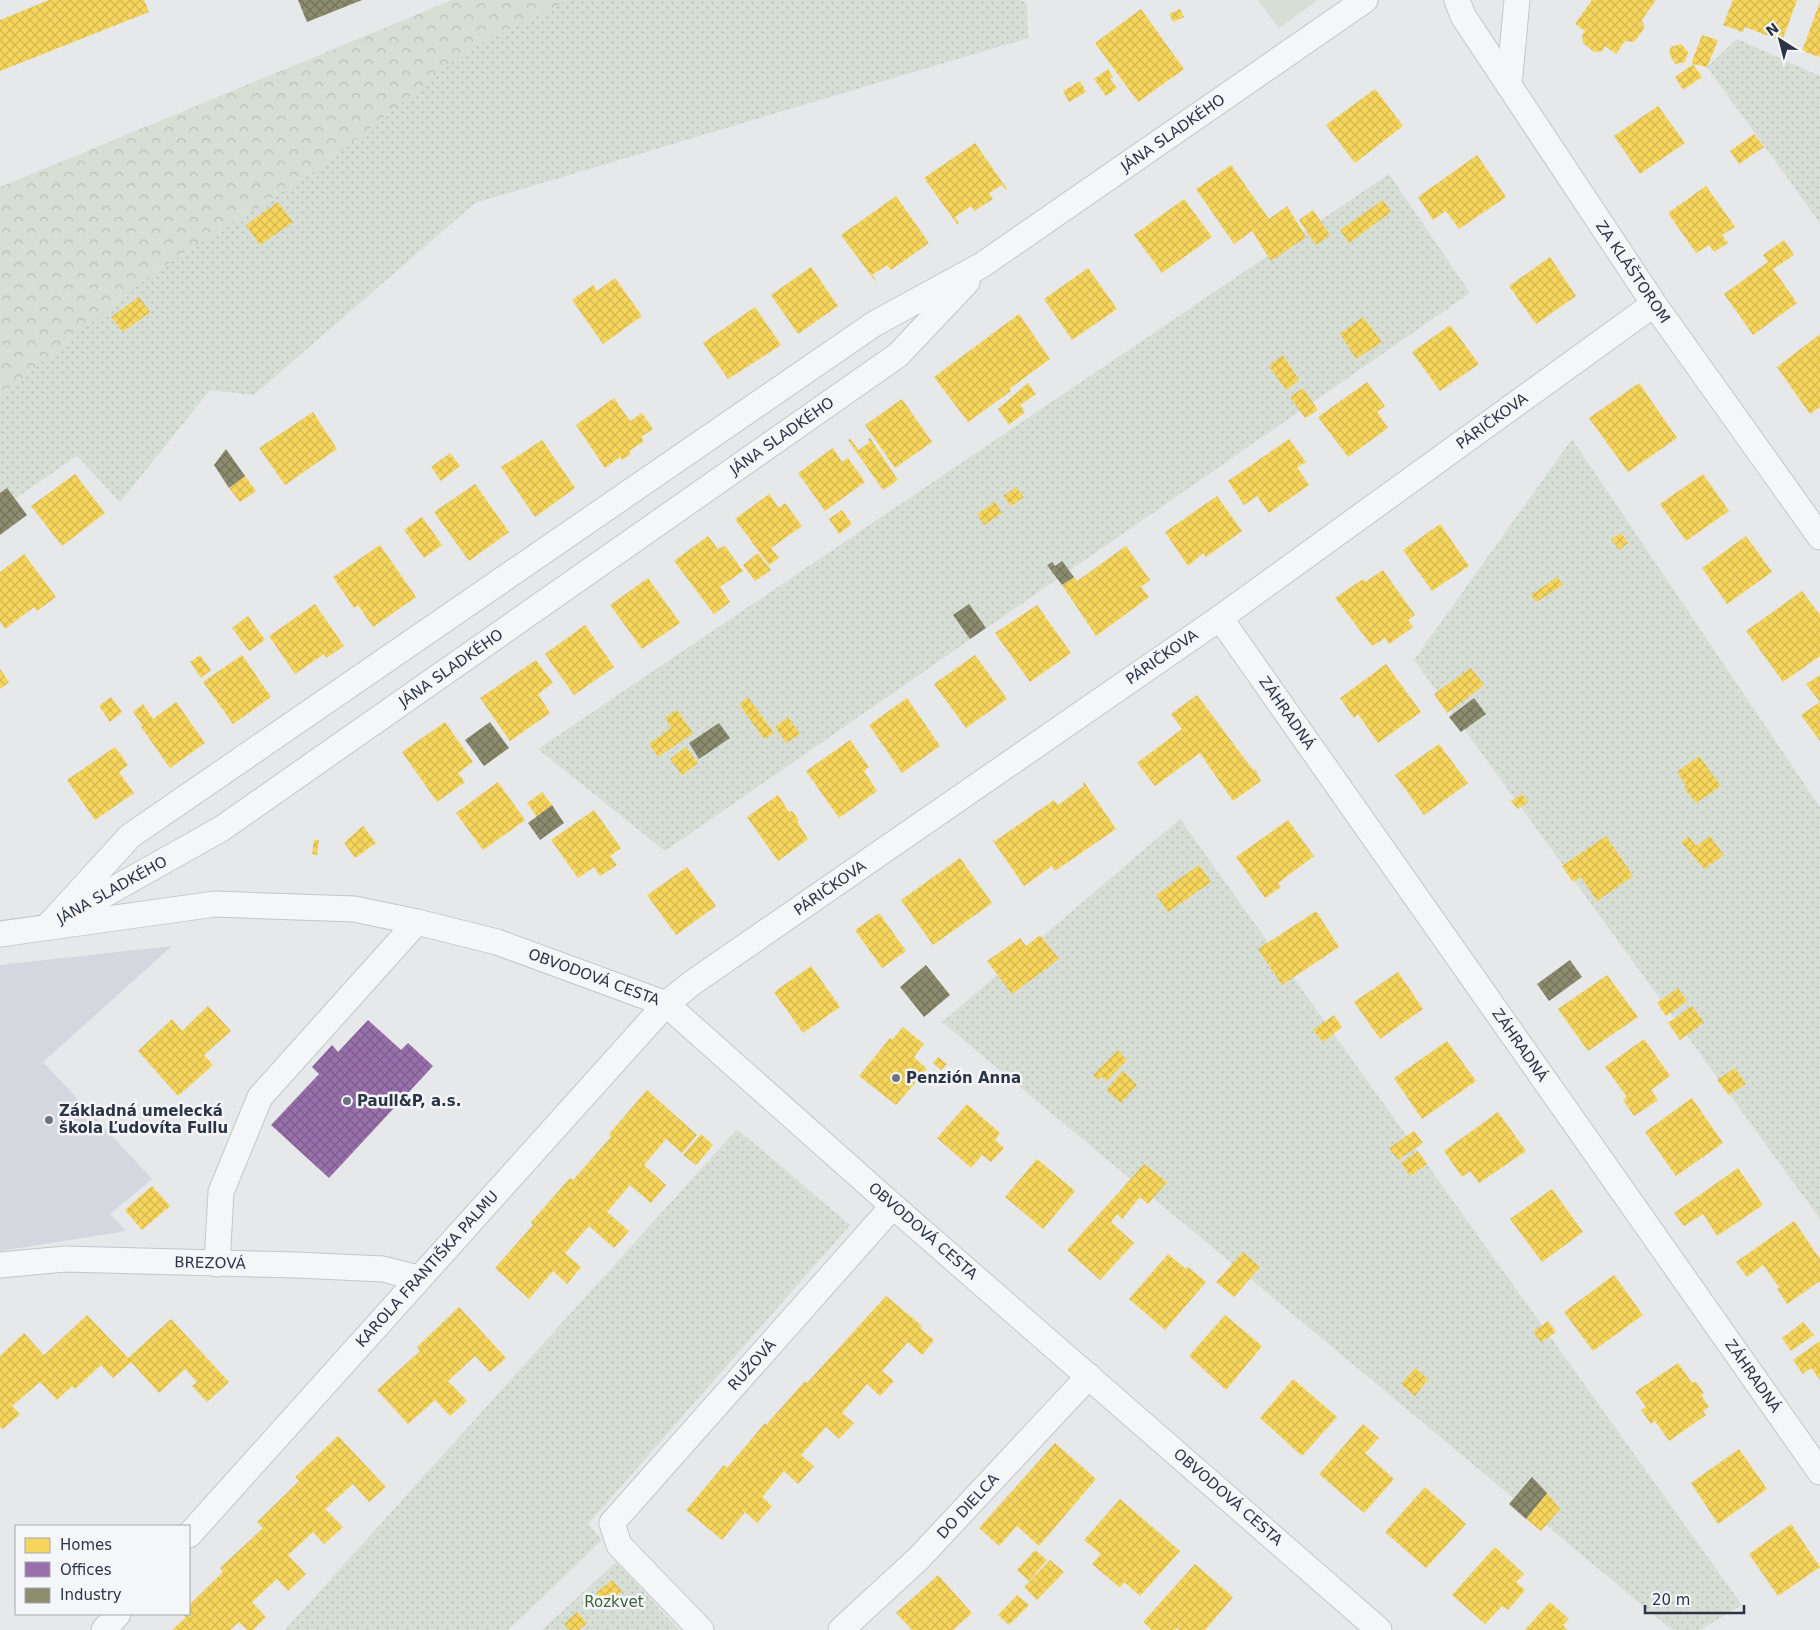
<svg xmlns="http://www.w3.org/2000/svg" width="1820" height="1630" viewBox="0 0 1820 1630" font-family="'DejaVu Sans',sans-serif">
<defs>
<pattern id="grass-dots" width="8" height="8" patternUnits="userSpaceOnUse" patternTransform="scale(1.25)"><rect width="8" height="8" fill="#d6ded6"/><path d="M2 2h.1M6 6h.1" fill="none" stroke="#b8bfb9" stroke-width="1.8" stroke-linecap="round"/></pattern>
<pattern id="forest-crowns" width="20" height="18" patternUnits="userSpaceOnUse" patternTransform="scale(1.25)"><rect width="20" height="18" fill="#d6ded6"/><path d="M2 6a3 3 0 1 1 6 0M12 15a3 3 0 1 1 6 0" fill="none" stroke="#b8bfb9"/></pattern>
<pattern id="homes-cross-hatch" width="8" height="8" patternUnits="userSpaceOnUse" patternTransform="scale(1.25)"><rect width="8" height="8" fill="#f6d55c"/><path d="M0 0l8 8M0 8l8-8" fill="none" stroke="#d3b751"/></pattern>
<pattern id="offices-cross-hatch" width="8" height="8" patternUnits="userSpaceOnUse" patternTransform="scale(1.25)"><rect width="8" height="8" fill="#9970ab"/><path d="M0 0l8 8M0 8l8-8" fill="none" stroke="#7d5d8d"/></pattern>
<pattern id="industry-cross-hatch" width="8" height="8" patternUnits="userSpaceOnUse" patternTransform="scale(1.25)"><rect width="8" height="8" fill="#8c8c6e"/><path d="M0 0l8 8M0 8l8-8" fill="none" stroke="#73735c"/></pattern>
</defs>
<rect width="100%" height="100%" fill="#e6e8ea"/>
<polygon fill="#d4d7dd" points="172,946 43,1062 152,1179 110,1214 126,1231 0,1251 0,965"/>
<g fill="url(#grass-dots)">
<polygon points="569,0 1021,0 1027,4 1028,38 475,203 254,395 210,390 120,502 77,456 0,509 0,396 153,273 321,167 467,50"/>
<polygon points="1737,39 1820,76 1820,223 1707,67"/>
<polygon points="1389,174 1470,293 665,851 538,749"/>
<polygon points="1572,439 1820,807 1820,1219 1414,660"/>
<polygon points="1180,819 1742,1605 1700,1630 1672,1630 942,1022"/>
<polygon points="737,1129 850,1225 588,1524 602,1540 508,1630 285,1630"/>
<polygon points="616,1562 679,1630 542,1630"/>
</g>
<polygon fill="url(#forest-crowns)" points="452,0 569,0 467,50 321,167 153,273 0,396 0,187"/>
<polygon fill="#d6ded6" points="1258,0 1318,0 1279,28"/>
<g fill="url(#homes-cross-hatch)">
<polygon points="49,0 144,0 149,12 0,71 0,20"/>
<polygon points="1592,0 1656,0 1641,21 1643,22 1644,29 1634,42 1625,41 1616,54 1605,46 1602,51 1594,52 1583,43 1582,35 1585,31 1575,24"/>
<polygon points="1733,0 1797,0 1782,41 1745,27 1743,32 1723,25"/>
<polygon points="1820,2 1820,57 1802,51"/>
<polygon points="1141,9 1184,69 1138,102 1095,43"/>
<polygon points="1180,9 1184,17 1173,22 1169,14"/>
<polygon points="1702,35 1718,40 1707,67 1693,64 1692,61"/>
<polygon points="1681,44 1688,52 1685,62 1675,64 1669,53 1671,47"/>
<polygon points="1693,64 1702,77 1683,90 1675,77"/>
<polygon points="1108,69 1113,77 1110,79 1117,88 1106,96 1094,79"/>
<polygon points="1080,81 1086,92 1069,102 1063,91"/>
<polygon points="1375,89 1403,126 1355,163 1326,125"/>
<polygon points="1658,106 1685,143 1640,174 1614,136"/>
<polygon points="1754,134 1764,147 1739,164 1730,151"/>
<polygon points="975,143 1007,189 1006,190 1002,185 989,193 993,199 974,211 971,206 955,217 959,223 957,224 924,178"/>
<polygon points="1477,155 1506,197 1459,229 1446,211 1433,220 1418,197"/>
<polygon points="1231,165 1269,219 1287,206 1306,237 1271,261 1252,231 1234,244 1196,189"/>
<polygon points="1706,186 1735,227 1722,235 1728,243 1714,252 1709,245 1696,253 1668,213"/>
<polygon points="896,196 929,243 891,270 887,265 872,275 876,280 875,281 841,235"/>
<polygon points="1184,199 1212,237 1162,273 1134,235"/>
<polygon points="1383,200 1391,212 1349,243 1340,230"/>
<polygon points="278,202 293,222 260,245 246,225"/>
<polygon points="1313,210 1330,235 1316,245 1299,220"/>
<polygon points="1784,240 1794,255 1773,269 1797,303 1753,335 1724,294 1768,262 1763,255"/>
<polygon points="1550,257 1576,296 1536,324 1509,286"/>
<polygon points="811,267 838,306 798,334 771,295"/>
<polygon points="1088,268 1117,309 1072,340 1044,299"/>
<polygon points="615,278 642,316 603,344 572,300 593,285 597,291"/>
<polygon points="139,297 150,312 123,332 111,317"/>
<polygon points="755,307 781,345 728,379 703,343"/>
<polygon points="1019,314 1050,359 1009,389 1011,391 968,422 934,377"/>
<polygon points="1363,317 1382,342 1356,359 1340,334"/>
<polygon points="1450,325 1479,364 1440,391 1412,352"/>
<polygon points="1820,334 1820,407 1810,414 1777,367"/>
<polygon points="1283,355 1299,380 1286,390 1269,366"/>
<polygon points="1367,382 1385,406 1377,412 1388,428 1348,457 1318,417"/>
<polygon points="1028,383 1036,394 1020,405 1025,412 1009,425 998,409"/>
<polygon points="1639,383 1677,438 1628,472 1589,418"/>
<polygon points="1303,388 1318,410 1305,418 1290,397"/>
<polygon points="614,398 630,421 642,413 653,429 641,437 644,441 629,451 631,454 622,460 620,457 605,468 576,425"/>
<polygon points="902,399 932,442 895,468 865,425"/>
<polygon points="313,412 337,449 285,485 259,448"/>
<polygon points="870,438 898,480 883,490 848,440 850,439 859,450 870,442 868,439"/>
<polygon points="1289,439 1306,462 1297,467 1309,485 1269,513 1257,496 1244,505 1228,481"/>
<polygon points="542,440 575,488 535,517 501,467"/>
<polygon points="833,448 842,462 848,458 865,482 825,511 798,473"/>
<polygon points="450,453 460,466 441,481 431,467"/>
<polygon points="75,474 105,513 62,546 31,506"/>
<polygon points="1703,474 1729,511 1686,541 1660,504"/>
<polygon points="245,476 256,491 240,502 229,488"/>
<polygon points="475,484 509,532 469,561 434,512"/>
<polygon points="1016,487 1024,497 1011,506 1003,496"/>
<polygon points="769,494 779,508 785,503 802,526 771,548 779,558 769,565 735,519"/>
<polygon points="1217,496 1242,531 1206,557 1203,553 1188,566 1165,532"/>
<polygon points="995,502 1002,513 984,525 977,514"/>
<polygon points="842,510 852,524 839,534 829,519"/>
<polygon points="422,517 442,545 424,558 404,530"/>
<polygon points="1440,524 1469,566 1432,591 1403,550"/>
<polygon points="1621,533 1628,543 1619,550 1611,539"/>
<polygon points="708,536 718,549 725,546 743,571 720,587 730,602 714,614 674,561"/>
<polygon points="1746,536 1772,572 1727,604 1702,568"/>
<polygon points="380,545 416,597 373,627 358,605 354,608 333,577"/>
<polygon points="1126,546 1150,580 1141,587 1149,597 1096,636 1062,585 1074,577 1077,581"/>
<polygon points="758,553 771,570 755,581 743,565"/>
<polygon points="24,554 56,597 37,611 34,607 5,629 0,621 0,572"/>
<polygon points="1383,570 1415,615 1408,620 1413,627 1389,644 1385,638 1372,646 1335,598 1363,579 1365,582"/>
<polygon points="1557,577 1563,585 1536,602 1531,595"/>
<polygon points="648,578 680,623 642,649 610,605"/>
<polygon points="1802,591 1820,615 1820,656 1783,682 1746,631"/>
<polygon points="315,604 344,646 326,658 324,654 295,674 269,636"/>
<polygon points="1037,605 1071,653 1030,682 995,633"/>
<polygon points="248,616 265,640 249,651 232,628"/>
<polygon points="585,625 614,667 574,695 545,654"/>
<polygon points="200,655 211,670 201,678 190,662"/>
<polygon points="242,655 271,697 233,724 203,682"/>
<polygon points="975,655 1007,699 966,728 934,684"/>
<polygon points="536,660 553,683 538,694 550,713 510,741 480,698"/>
<polygon points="1386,664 1421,712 1378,743 1358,714 1354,718 1340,698"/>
<polygon points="1471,668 1484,685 1447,713 1434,694"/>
<polygon points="0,669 9,682 0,689"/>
<polygon points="1820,675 1820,741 1801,715 1820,702 1806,684"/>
<polygon points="1197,695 1253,770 1255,769 1261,781 1233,801 1200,753 1155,786 1137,763 1182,729 1171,714"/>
<polygon points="111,697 122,712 110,722 99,706"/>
<polygon points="748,697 774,733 764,739 739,704"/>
<polygon points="907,698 940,746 902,773 869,725"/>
<polygon points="176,702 205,743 170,768 141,727 143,726 133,712 143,704 153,719"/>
<polygon points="677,710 693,733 658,757 649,744 671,728 665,718"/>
<polygon points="788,717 800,734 786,743 775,727"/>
<polygon points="445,722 473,762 458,773 465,782 437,802 402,752"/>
<polygon points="850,740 869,767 864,771 877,791 839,818 806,771"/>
<polygon points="1439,744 1468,783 1424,815 1395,775"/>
<polygon points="115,747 128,765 119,772 134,793 95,820 67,780"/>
<polygon points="686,747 698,763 682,775 670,759"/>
<polygon points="1699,756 1721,786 1696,803 1684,788 1686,785 1677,772"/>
<polygon points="498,782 525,820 483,850 456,813"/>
<polygon points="1084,782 1116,829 1055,871 1052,866 1024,886 991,838 995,841 1054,800 1058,805 1084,786 1083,783"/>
<polygon points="542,792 552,805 537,817 527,803"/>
<polygon points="1522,794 1528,802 1518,809 1511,801"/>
<polygon points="778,795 789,812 792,811 799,820 797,822 808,839 778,861 747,817"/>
<polygon points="594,810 621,848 610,856 617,865 600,876 594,867 578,878 551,840"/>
<polygon points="1288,820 1314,856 1278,883 1281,887 1265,898 1236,857"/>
<polygon points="363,826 376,843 355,858 344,843"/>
<polygon points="1606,836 1633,876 1597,901 1581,877 1573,882 1562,866"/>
<polygon points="1710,836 1724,855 1704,869 1681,842 1689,837 1696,846"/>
<polygon points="314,840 319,840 317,855 312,854"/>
<polygon points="960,858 992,903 933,945 901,900"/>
<polygon points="1199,865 1211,882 1168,912 1156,895"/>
<polygon points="687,867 716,906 676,935 647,895"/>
<polygon points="1316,911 1339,947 1282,985 1258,949"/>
<polygon points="879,913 906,951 882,968 855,930"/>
<polygon points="1040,935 1059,959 1012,994 987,961 1020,938 1026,946"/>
<polygon points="811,966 840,1007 803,1033 774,992"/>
<polygon points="1398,972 1423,1009 1380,1039 1354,1002"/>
<polygon points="1607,975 1638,1017 1588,1051 1558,1009"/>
<polygon points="1678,988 1687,1001 1666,1016 1657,1003"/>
<polygon points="208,1006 231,1031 204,1055 213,1065 178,1096 138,1051 172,1019 182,1031"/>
<polygon points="1692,1006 1704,1022 1680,1040 1668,1023"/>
<polygon points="1334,1015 1342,1027 1323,1042 1313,1030"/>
<polygon points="903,1027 924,1044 914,1057 927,1069 896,1105 859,1076 890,1038 892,1040"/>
<polygon points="1644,1039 1670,1076 1651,1090 1658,1100 1634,1116 1623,1100 1627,1097 1605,1067"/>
<polygon points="1447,1041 1476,1081 1422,1119 1394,1078"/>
<polygon points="1118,1050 1127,1060 1107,1081 1102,1077 1097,1080 1093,1075"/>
<polygon points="938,1057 947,1064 941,1070 933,1063"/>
<polygon points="1735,1068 1746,1084 1729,1095 1717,1080"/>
<polygon points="1123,1071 1137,1085 1121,1103 1106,1090"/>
<polygon points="647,1090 697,1135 682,1153 666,1139 644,1165 666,1185 651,1203 630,1185 607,1212 629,1231 614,1248 589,1226 565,1253 581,1267 567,1284 553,1271 529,1299 495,1268 533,1225 531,1222 570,1178 573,1180 611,1137 609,1134"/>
<polygon points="1692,1098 1723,1143 1676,1176 1645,1132"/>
<polygon points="967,1104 1000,1133 995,1140 1004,1148 991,1162 982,1155 971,1168 937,1138"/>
<polygon points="1498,1112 1526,1151 1479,1183 1470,1171 1462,1177 1444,1151"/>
<polygon points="1414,1131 1423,1143 1398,1160 1389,1148"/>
<polygon points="701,1134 713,1145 696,1165 683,1155"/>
<polygon points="1418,1151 1427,1164 1410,1176 1401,1163"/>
<polygon points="1037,1159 1075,1191 1043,1229 1005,1197"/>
<polygon points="1144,1164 1167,1182 1148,1204 1140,1197 1122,1219 1117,1214 1111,1222 1134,1243 1100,1280 1067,1250"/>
<polygon points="1738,1168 1763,1205 1717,1236 1703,1214 1684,1226 1674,1213"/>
<polygon points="152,1186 170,1206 142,1230 125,1210"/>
<polygon points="1552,1189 1583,1232 1542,1262 1510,1219"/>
<polygon points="1794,1221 1820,1259 1820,1281 1787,1304 1777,1289 1779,1287 1763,1265 1747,1277 1736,1262"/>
<polygon points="1243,1252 1260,1267 1234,1297 1216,1282"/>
<polygon points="1168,1254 1186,1269 1188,1267 1206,1282 1165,1330 1129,1299"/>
<polygon points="1614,1275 1643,1315 1593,1351 1564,1312"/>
<polygon points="886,1296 922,1326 920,1328 934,1340 922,1355 908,1342 882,1371 894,1381 880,1396 867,1384 842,1413 854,1423 839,1439 826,1427 801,1455 814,1466 798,1484 784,1471 762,1497 772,1506 757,1523 745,1512 722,1540 686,1510 724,1465 727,1468 765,1423 766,1425 805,1381 807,1383"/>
<polygon points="459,1307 506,1358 490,1372 475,1356 448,1381 467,1401 450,1416 435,1400 408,1424 377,1390 420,1351 417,1347"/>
<polygon points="87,1315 128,1358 171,1319 229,1382 207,1402 192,1386 197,1382 185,1369 159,1393 131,1362 113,1378 101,1365 75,1389 72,1386 57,1400 40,1382 12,1406 20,1414 3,1429 0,1427 0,1356 24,1333 44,1355"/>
<polygon points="1225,1315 1262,1346 1226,1390 1189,1356"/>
<polygon points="1548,1321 1556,1332 1541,1342 1533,1332"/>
<polygon points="1803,1322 1814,1335 1791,1351 1782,1338"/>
<polygon points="1820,1341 1820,1380 1811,1368 1803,1374 1793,1360"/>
<polygon points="1678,1363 1692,1383 1695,1381 1704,1393 1701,1395 1709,1407 1703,1411 1706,1415 1669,1441 1655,1421 1651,1424 1641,1410 1646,1407 1635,1392"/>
<polygon points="1415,1368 1428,1379 1415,1396 1401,1384"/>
<polygon points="1293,1379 1337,1417 1302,1456 1260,1418"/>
<polygon points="1363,1424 1379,1438 1365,1453 1394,1479 1364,1513 1319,1474"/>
<polygon points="338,1436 386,1487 369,1502 353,1484 325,1509 343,1527 324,1544 313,1532 288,1555 306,1574 288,1591 277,1579 252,1602 266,1617 253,1630 247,1630 239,1622 230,1630 172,1630 186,1617 182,1614 189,1614 189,1605 223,1572 220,1568 263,1528 257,1522 299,1481 295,1477"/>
<polygon points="1055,1443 1096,1479 1039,1546 1017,1526 999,1546 979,1528"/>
<polygon points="1739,1449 1767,1489 1718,1524 1691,1483"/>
<polygon points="1425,1487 1466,1524 1426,1568 1385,1532"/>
<polygon points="1547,1493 1560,1509 1541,1531 1526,1519"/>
<polygon points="1120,1499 1180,1551 1140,1596 1124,1582 1120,1588 1092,1564 1101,1554 1084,1540"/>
<polygon points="1791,1524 1820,1567 1778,1596 1749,1554"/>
<polygon points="1495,1547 1524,1574 1516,1582 1525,1590 1508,1610 1502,1606 1485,1624 1452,1595"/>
<polygon points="1035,1550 1047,1560 1029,1581 1017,1570"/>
<polygon points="1050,1560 1064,1572 1037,1600 1024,1587"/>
<polygon points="1195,1564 1233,1597 1205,1630 1180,1630 1177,1628 1175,1630 1152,1630 1143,1622"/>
<polygon points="938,1575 972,1613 953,1630 912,1630 896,1613"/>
<polygon points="612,1580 622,1591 606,1605 596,1593"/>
<polygon points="1017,1595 1029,1605 1009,1625 998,1615"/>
<polygon points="1550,1602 1569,1619 1563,1625 1568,1630 1525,1630"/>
<polygon points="577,1612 587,1623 579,1630 570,1630 564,1624"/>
</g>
<polygon fill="url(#offices-cross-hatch)" points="368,1020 401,1050 408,1043 433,1066 329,1178 271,1125 319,1074 312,1067 332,1045 338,1052"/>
<g fill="url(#industry-cross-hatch)">
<polygon points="298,0 362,0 307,22"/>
<polygon points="226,449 245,476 229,488 214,465"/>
<polygon points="7,488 27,515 0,535 0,493"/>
<polygon points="1062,561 1074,577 1062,585 1047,565 1052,562 1055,566"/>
<polygon points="969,604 986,628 970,639 953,615"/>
<polygon points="1474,698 1486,714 1461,732 1449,717"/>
<polygon points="490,722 509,748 484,766 465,740"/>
<polygon points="719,723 730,738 699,759 689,743"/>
<polygon points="552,805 564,823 540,840 528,823"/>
<polygon points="1570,960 1582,977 1549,1001 1537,984"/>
<polygon points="926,965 950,995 924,1017 900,987"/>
<polygon points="1532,1477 1547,1493 1526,1519 1509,1504"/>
</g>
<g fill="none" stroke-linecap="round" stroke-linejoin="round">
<g stroke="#c4c6c8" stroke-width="27">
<g id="street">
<polyline points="1457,0 1463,16 1654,304 1820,537"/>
<polyline points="1509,85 1517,0"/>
<polyline points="1220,618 1820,1472"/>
<polyline points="66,916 221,829 898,355 967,282"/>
<polyline points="47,927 130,836 874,324 982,265 1365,0"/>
<polyline points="0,934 215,904 354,909 417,922 497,942 666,1004 893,1206 1379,1630"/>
<polyline points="217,1264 221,1192 260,1097 417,922"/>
<polyline points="0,1265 65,1259 297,1265 383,1269 418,1278"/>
<polyline points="189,1535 666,1004 692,983 1220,618 1654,304"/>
<polyline points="104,1630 118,1614"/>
<polyline points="701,1630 619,1545 612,1523 893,1206"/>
<polyline points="841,1630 919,1558 1089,1376"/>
</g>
</g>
<use href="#street" stroke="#f5f6f7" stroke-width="25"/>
</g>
<g fill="#6c737f" stroke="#f4f6f9" stroke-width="2">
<circle cx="896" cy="1078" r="5"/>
<circle cx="347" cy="1101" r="5"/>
<circle cx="49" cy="1120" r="5"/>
</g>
<g text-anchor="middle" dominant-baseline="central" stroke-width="5" stroke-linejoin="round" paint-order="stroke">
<g font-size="15" fill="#2b3445" stroke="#f4f6f9">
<text transform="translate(1173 133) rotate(-35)">JÁNA SLADKÉHO</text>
<text transform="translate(1633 272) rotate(56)">ZA KLÁŠTOROM</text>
<text transform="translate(1492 421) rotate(-36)">PÁRIČKOVA</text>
<text transform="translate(782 436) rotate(-35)">JÁNA SLADKÉHO</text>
<text transform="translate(1162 657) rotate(-35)">PÁRIČKOVA</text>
<text transform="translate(451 668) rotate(-35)">JÁNA SLADKÉHO</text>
<text transform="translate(1287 713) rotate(55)">ZÁHRADNÁ</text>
<text transform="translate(830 888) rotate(-35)">PÁRIČKOVA</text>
<text transform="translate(112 890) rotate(-29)">JÁNA SLADKÉHO</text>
<text transform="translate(594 977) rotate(20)">OBVODOVÁ CESTA</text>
<text transform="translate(1520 1045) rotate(55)">ZÁHRADNÁ</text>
<text transform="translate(923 1231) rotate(41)">OBVODOVÁ CESTA</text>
<text transform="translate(210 1263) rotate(1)">BREZOVÁ</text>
<text transform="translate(427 1269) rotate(-48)">KAROLA FRANTIŠKA PALMU</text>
<text transform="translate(752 1365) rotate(-48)">RUŽOVÁ</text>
<text transform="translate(1753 1376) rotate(55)">ZÁHRADNÁ</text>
<text transform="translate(1228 1497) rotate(41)">OBVODOVÁ CESTA</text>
<text transform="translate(968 1506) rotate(-47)">DO DIELCA</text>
</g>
<g font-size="15" font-weight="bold" fill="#2b3445" stroke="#f4f6f9" text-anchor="start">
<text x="906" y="1078">Penzión Anna</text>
<text x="357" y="1101">Paull&amp;P, a.s.</text>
<text x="59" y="1111">Základná umelecká<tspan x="59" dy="17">škola Ľudovíta Fullu</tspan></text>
</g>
<g font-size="15" fill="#3f6138" stroke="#f4f6f9">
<text x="614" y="1602">Rozkvet</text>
</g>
</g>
<rect x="15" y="1525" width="175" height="90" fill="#f4f6f9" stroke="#a4a8b1"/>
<rect x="25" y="1538" width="25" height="15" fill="#f6d55c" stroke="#a4a8b1"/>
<text x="60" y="1550" font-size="15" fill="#2b3445">Homes</text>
<rect x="25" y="1562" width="25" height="15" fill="#9970ab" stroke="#a4a8b1"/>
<text x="60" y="1575" font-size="15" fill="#2b3445">Offices</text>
<rect x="25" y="1588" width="25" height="15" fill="#8c8c6e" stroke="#a4a8b1"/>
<text x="60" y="1600" font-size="15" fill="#2b3445">Industry</text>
<g transform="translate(1780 40) rotate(324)" stroke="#f4f6f9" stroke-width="4" paint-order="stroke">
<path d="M0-4L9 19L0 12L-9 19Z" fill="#2b3445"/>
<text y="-8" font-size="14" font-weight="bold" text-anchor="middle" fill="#2b3445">N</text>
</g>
<path d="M1645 1605v8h99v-8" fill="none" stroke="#2b3445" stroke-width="2.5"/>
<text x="1652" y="1605" font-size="15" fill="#2b3445" stroke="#f4f6f9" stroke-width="4" paint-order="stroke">20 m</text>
</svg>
